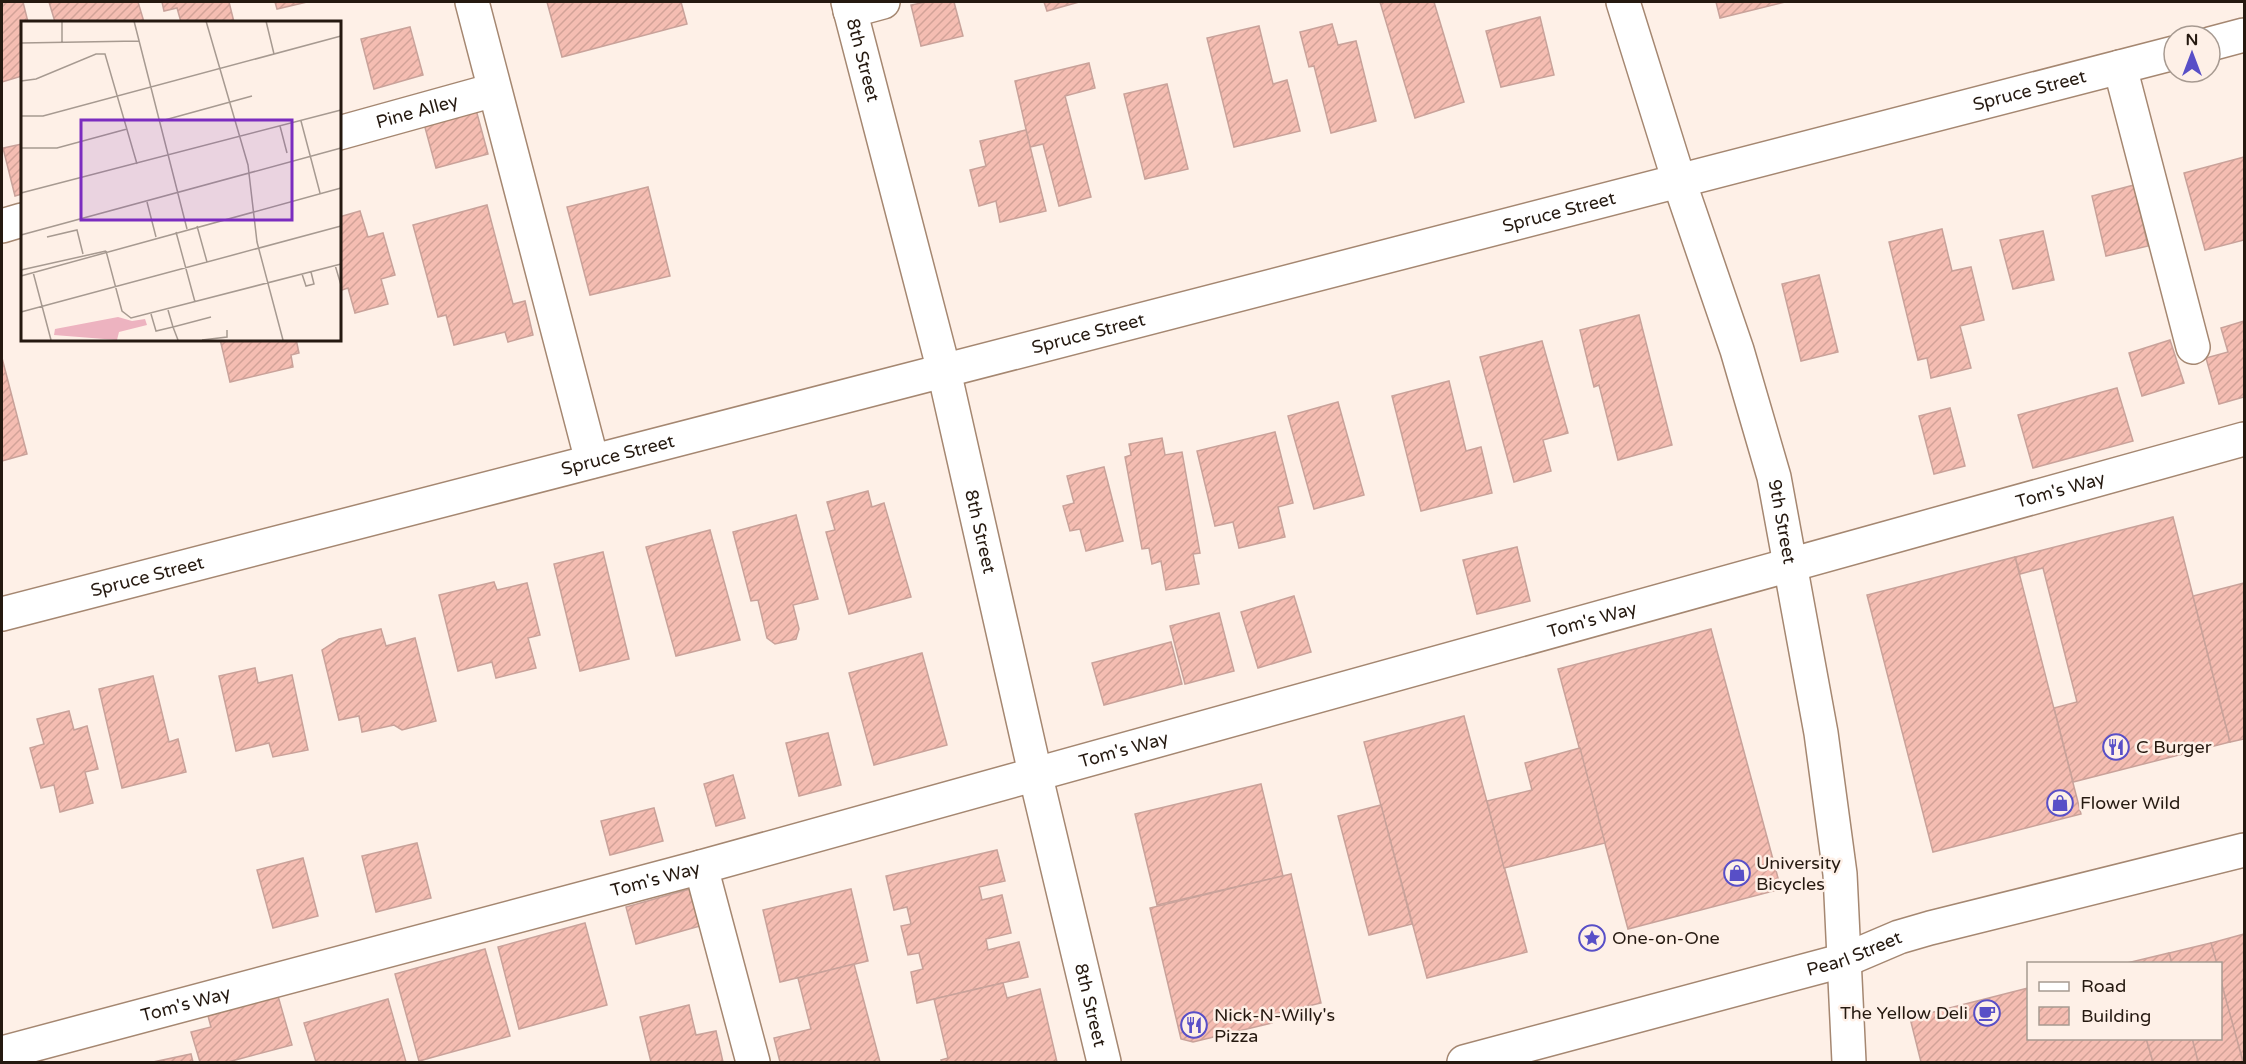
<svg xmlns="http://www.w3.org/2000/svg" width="2246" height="1064" viewBox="0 0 2246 1064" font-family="'Varela Round',sans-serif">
<defs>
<pattern id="building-hatch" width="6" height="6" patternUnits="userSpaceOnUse" patternTransform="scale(1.5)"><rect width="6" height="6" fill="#f5bdb2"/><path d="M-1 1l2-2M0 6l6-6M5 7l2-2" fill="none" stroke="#d2a298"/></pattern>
</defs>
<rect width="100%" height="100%" fill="#fef0e7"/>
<g fill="url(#building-hatch)" stroke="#c9a29a" stroke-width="1.5">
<polygon points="2,2 23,2 28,22 22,22 22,76 2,82"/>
<polygon points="49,2 138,2 144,22 55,22"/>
<polygon points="162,2 229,2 234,22 181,22 177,8 164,11"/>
<polygon points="275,2 307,2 277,9"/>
<polygon points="547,2 681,2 687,24 562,57"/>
<polygon points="926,2 954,2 963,36 921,46 911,5"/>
<polygon points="1044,2 1079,2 1047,11"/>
<polygon points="1380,2 1434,2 1464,102 1415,118"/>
<polygon points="1716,2 1785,2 1720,18"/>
<polygon points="1540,17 1554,75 1501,87 1486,31"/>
<polygon points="1332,24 1338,45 1356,41 1376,121 1331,133 1314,66 1309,67 1300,32"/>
<polygon points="1259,26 1273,84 1287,80 1300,131 1234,147 1207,38"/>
<polygon points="410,27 423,75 374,89 361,39"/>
<polygon points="1089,63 1095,88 1065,96 1091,197 1059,206 1043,144 1030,147 1015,81"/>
<polygon points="1167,84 1188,169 1145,179 1124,94"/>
<polygon points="475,106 488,154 436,168 423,120"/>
<polygon points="1026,130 1046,211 1000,222 996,201 979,206 970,170 986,166 980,141"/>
<polygon points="22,144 22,194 15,196 3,148"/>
<polygon points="2244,157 2244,240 2205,250 2184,173"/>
<polygon points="2134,185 2148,246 2106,256 2092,196"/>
<polygon points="648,187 670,276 590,295 567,207"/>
<polygon points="487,205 513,304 525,301 533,335 508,342 505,332 454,345 446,315 438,317 413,225"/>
<polygon points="360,211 368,237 383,233 395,275 381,279 388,304 355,313 348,288 339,291 339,217"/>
<polygon points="1942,229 1952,271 1971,267 1984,320 1960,326 1971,368 1931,378 1927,358 1918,360 1889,242"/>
<polygon points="2043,231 2054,280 2013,289 2000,240"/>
<polygon points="1819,275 1838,352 1801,361 1782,284"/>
<polygon points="1639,315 1672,445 1618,460 1599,385 1594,387 1580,330"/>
<polygon points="2244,321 2244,397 2219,404 2206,358 2228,352 2221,328"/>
<polygon points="220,339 296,339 299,353 291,355 293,367 230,382"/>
<polygon points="2170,340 2184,383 2142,396 2129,353"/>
<polygon points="1542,341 1568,433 1543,440 1551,471 1514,482 1480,357"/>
<polygon points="2,358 27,454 2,461"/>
<polygon points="1449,381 1466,451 1481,447 1492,493 1421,511 1392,396"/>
<polygon points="2117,388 2133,441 2033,468 2018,415"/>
<polygon points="1338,402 1364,495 1314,509 1288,416"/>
<polygon points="1950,408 1965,466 1934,474 1919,416"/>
<polygon points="1275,432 1293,503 1278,507 1285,537 1239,548 1233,522 1215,526 1197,451"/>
<polygon points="1162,438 1165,455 1182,452 1200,553 1193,554 1199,584 1166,590 1161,561 1152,564 1149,548 1142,549 1125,457 1131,455 1129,444"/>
<polygon points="1104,467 1123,541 1086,551 1080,529 1070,531 1063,506 1074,503 1067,476"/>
<polygon points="868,491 872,507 884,503 911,597 849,614 826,532 835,530 827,502"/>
<polygon points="796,515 818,599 793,605 799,629 796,639 775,644 767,638 758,600 751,601 733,532"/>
<polygon points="2173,517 2230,742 2073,782 2054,708 2077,702 2043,568 2020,574 2015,557"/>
<polygon points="710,530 740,640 676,656 646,547"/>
<polygon points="1517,547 1530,601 1477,614 1463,560"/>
<polygon points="603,552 629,659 580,671 554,564"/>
<polygon points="2015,557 2081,814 1933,852 1867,595"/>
<polygon points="494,582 497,590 527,583 540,635 528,638 536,668 496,678 492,662 458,671 439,595"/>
<polygon points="2244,583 2244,739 2230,742 2193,596"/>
<polygon points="1294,596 1311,652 1258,668 1241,612"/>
<polygon points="1219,613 1234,671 1185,684 1170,626"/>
<polygon points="381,629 386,646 415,638 436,721 402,730 394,725 362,732 359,716 339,720 322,650 339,639"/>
<polygon points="1711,629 1781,889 1628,929 1558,669"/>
<polygon points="1171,642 1182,684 1104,705 1092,663"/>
<polygon points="922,653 947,745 874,765 849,673"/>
<polygon points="255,668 258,683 292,675 308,750 273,757 269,743 236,751 219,676"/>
<polygon points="153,676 169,742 178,739 186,772 122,788 99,689"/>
<polygon points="69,711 74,730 87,726 98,769 85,772 93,803 60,812 54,785 41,788 30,748 44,744 37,719"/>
<polygon points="1464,716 1527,952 1427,978 1364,742"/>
<polygon points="828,733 841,785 799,796 786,743"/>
<polygon points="1580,748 1605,843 1504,868 1487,801 1532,790 1525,763"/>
<polygon points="733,775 745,818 716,826 704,784"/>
<polygon points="1261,784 1283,876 1157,905 1135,814"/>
<polygon points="1381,805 1412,924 1369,935 1338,816"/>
<polygon points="654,808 663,841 610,855 601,821"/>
<polygon points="417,843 431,898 376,912 362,856"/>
<polygon points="997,850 1005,881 979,887 982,900 1002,895 1011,933 986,939 988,950 1019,942 1028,977 917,1003 911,972 923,969 919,953 908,955 901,926 911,924 907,907 894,910 886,876"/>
<polygon points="303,858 318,916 273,928 257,870"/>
<polygon points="1291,874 1321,1003 1274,1014 1272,1023 1193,1042 1181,1039 1150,908"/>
<polygon points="690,889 700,926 636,944 626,907"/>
<polygon points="851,889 868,961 780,982 763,910"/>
<polygon points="585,923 607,1005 519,1029 498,947"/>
<polygon points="2244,934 2244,1062 2243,1062 2220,978 2220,964 2217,964 2211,943"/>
<polygon points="2211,943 2217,964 2172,964 2169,953"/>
<polygon points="485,949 510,1036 419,1061 395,974"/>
<polygon points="2169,953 2172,964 2127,963"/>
<polygon points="854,964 880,1062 780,1062 774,1038 811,1029 798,978"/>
<polygon points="2220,978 2243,1062 2198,1062 2192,1038 2220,1038"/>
<polygon points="1003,983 1007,998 1040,989 1057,1062 942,1062 941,1060 948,1058 934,999"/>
<polygon points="2028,988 2028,1038 2146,1038 2153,1062 1921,1062 1910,1018"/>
<polygon points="278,996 292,1045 228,1062 200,1062 191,1032 211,1027 208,1016"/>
<polygon points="388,999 406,1062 316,1062 304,1023"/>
<polygon points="689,1005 696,1035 716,1031 723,1062 651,1062 640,1017"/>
<polygon points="2146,1038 2192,1038 2198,1062 2153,1062"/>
<polygon points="191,1054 193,1062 153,1062"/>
</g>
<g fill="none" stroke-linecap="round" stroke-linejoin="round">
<g stroke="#a58771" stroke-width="36">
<g id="minor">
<polyline points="472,2 592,461"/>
<path id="s1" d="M848 2 944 371 1035 773 1104 1062"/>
<path id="s2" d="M1623 2 1679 181 1737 350 1774 477 1821 733 1840 874 1849 1062"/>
<polyline points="850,11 883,2"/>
<polyline points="2210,44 2244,35"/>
<polyline points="2120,67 2193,347"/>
<path id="s3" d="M339 133 494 90"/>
<polyline points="2,226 22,220"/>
<path id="s4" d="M2 614 2174 53"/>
<polyline points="701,867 753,1062"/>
<path id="s5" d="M2 1053 701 867 2244 439"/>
<path id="s6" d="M1464 1062 1845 960 1899 937 1930 928 2244 850"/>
</g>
</g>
<use href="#minor" stroke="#fff" stroke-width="33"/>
</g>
<defs>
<g id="restaurant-ring" transform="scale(1.35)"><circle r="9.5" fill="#fef0e7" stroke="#584fc7" stroke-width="1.5"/><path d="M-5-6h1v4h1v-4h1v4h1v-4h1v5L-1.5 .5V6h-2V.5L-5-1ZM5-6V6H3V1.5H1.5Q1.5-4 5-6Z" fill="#584fc7"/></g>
<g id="shop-ring" transform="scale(1.35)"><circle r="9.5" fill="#fef0e7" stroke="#584fc7" stroke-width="1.5"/><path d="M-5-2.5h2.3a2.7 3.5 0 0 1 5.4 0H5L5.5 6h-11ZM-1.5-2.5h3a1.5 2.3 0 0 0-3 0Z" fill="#584fc7"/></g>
<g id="sight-ring" transform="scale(1.35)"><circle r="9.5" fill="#fef0e7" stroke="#584fc7" stroke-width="1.5"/><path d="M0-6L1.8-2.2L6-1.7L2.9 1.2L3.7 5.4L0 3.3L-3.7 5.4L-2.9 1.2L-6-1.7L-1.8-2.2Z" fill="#584fc7"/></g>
<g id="cafe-ring" transform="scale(1.35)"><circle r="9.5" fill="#fef0e7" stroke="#584fc7" stroke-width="1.5"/><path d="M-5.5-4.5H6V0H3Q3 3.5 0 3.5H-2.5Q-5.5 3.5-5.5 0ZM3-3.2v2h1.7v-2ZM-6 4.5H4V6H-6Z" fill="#584fc7"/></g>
</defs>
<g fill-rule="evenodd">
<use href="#restaurant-ring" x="2116" y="747"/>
<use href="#shop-ring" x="2060" y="803"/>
<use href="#shop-ring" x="1737" y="873"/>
<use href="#sight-ring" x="1592" y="938"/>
<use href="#cafe-ring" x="1987" y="1013"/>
<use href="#restaurant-ring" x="1194" y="1025"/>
</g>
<g text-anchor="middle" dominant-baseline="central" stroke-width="5" stroke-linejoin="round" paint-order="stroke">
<g font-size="18" fill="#251910" stroke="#fef0e7">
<text stroke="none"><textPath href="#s1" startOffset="60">8th Street</textPath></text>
<text stroke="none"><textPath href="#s4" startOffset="2094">Spruce Street</textPath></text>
<text stroke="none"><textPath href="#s3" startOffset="81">Pine Alley</textPath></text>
<text stroke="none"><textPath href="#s4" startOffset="1608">Spruce Street</textPath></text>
<text stroke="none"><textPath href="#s4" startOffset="1122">Spruce Street</textPath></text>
<text stroke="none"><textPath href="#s4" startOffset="636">Spruce Street</textPath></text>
<text stroke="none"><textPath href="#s5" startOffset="2134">Tom's Way</textPath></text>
<text stroke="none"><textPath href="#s2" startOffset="544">9th Street</textPath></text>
<text stroke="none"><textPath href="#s1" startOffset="546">8th Street</textPath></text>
<text stroke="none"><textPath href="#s4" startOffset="150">Spruce Street</textPath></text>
<text stroke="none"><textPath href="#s5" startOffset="1648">Tom's Way</textPath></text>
<text stroke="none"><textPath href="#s5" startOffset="1162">Tom's Way</textPath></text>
<text stroke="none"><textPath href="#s5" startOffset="676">Tom's Way</textPath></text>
<text stroke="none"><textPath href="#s6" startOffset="405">Pearl Street</textPath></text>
<text stroke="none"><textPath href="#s5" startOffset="190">Tom's Way</textPath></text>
<text stroke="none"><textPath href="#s1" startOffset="1032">8th Street</textPath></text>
</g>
<g font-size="18" fill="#251910" stroke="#fef0e7" text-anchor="start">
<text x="2136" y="747">C Burger</text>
<text x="2080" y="803">Flower Wild</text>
<text x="1756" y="863">University<tspan x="1756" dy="21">Bicycles</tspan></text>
<text x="1612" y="938">One-on-One</text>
<text x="1968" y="1013" text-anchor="end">The Yellow Deli</text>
<text x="1214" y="1015">Nick-N-Willy's<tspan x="1214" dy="21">Pizza</tspan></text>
</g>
</g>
<g transform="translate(21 21)">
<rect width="320" height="320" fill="#fef0e7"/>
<path d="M97 296 111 300 124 298 126 304 98 311 96 319 33 314 34 308Z" fill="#edb3c0"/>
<path fill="none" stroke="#a79a91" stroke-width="1.5" d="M41 0V22M113 0 166 208M185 0 227 144 236 221 262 319M245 0 253 33M0 22 118 20M0 60 15 58 75 33H84L116 143M0 95H22L320 15M140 100 231 75M280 100 299 172M259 105 266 132M0 127H36L106 108M0 172 320 89M126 181 135 216M176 205 186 241M155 211 174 281M0 214 320 127M26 216 56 209 62 233M85 230 101 290 110 297 320 243M314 244 320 264M0 249 85 230M12 251 30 319M281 253 285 265 293 263 290 251M0 255 320 167M0 291 320 205M130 293 135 310 152 306 147 289M157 319 152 306 190 296M181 319 206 316V309"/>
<path fill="#7b2cbf" fill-opacity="0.15" stroke="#7b2cbf" stroke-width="3" d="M60 99H271V199H60Z"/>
<rect width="320" height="320" fill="none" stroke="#251910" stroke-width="3"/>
</g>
<rect width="2246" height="1064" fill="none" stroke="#251910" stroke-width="6"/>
<rect x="2027" y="962" width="195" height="78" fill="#fef0e7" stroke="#a79a91" stroke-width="1.5"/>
<rect x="2039" y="982" width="30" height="9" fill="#ffffff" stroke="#a79a91" stroke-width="1.5"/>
<text x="2081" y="992" font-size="18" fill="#251910">Road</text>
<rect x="2039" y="1007" width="30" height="18" fill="url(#building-hatch)" stroke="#a79a91" stroke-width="1.5"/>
<text x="2081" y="1022" font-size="18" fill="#251910">Building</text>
<g transform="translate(2192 54)"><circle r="28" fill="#fef0e7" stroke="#a79a91" stroke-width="1.5"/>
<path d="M0-4.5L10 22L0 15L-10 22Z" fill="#584fc7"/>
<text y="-9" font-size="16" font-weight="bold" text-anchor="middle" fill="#251910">N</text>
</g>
</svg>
